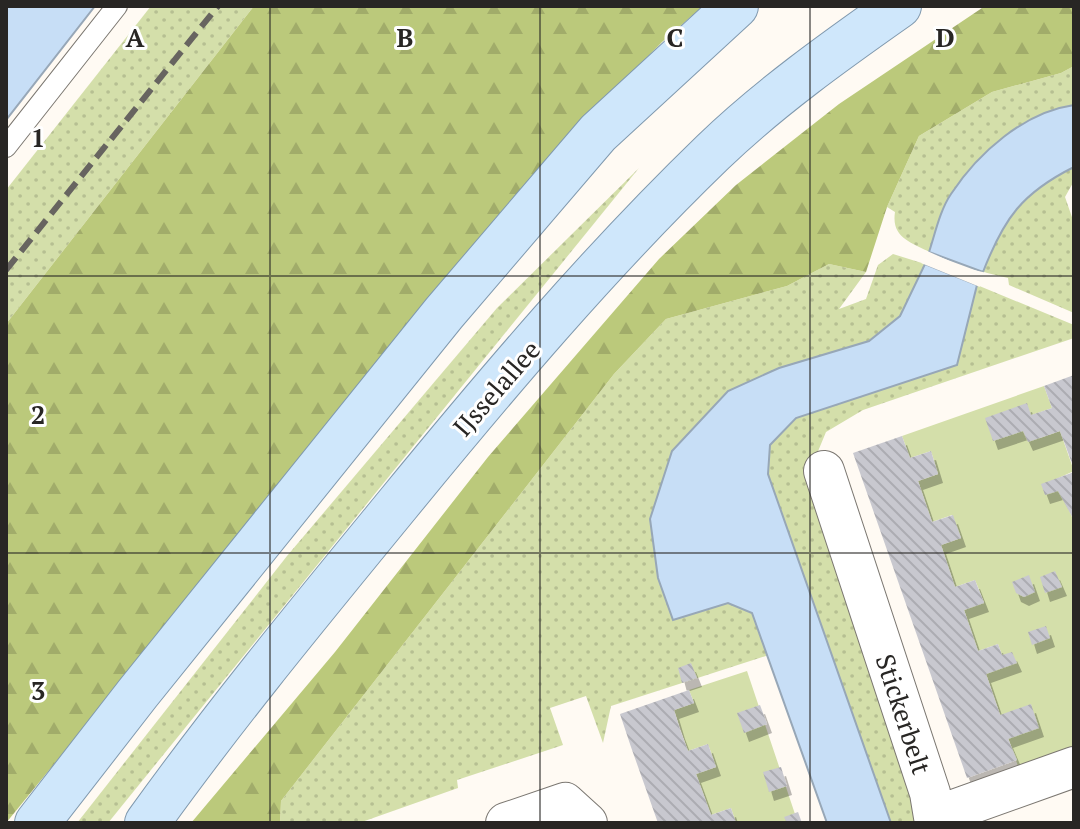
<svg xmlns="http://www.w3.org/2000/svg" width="1080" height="829" viewBox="0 0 1080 829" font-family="'PT Serif',serif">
<defs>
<pattern id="grass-dots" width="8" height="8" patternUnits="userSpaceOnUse" patternTransform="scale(2)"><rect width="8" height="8" fill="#d4dfaa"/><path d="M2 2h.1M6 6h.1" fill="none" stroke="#b6bf92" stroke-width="1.8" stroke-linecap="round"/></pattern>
<pattern id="forest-firs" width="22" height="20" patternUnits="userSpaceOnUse" patternTransform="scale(2)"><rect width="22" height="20" fill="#bbc97b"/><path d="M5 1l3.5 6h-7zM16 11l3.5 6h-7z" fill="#a1ac6a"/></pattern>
<pattern id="building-back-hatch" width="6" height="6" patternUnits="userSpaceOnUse" patternTransform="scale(2)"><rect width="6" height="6" fill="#c8c8cf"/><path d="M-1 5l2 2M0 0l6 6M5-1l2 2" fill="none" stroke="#acacb2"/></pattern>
<filter id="shadow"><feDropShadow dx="5" dy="9" stdDeviation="0" flood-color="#0004"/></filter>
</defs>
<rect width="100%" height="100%" fill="#fffaf3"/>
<g fill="url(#grass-dots)">
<polygon points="151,6 254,6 6,324 6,190"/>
<path d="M1074 66V105L1062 107 949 196 929 252C911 242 891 238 895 212L887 207 919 136 992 92 1061 73Z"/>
<path d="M1074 167V181L1065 197 1074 223V313L1009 285 1008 278 983 272C1004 218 1022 193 1074 167Z"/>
<polygon points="639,168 108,823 77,823 287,556 497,308"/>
<polygon points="893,254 925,264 900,316 868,341 779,368 673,620 728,603 752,613 769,655 611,706 603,743 586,696 550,708 563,745 457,780 458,788 359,823 280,823 281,801 614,374 666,319 787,286 829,264 866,272 839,309 866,299 878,265"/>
<polygon points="977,285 1074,325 1074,338 863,410 826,432 809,473 925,823 891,823 768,474 770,444 796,418 957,365"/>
</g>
<g fill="url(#forest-firs)">
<polygon points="254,6 703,6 662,42 540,168 6,823 6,324"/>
<polygon points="985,6 1074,6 1074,66 1061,73 992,92 919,136 887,207 866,272 829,264 787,286 666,319 614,374 281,801 280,823 191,823 335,652 488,457 659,259 736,185 839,104"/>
</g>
<g fill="#d4dfaa">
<polygon points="1044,386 1052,408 1032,415 1040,438 1060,431 1074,471 1054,480 1074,521 1074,750 1019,769 986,674 1006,666 998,644 978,651 964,610 984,602 975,580 955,587 941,545 961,538 952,515 932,522 918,481 938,474 931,451 910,458 902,436"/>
<polygon points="747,671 798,823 736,823 731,808 711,815 696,774 716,767 708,744 688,751 674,710 694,703 689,690"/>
</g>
<g fill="#c7def6" stroke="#97a7b7" stroke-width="2">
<polygon points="6,6 95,6 6,120"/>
<path d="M1074 105V167C1022 193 1004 218 983 272L929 252C935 234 940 210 951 194 978 153 1024 112 1074 105Z"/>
<polygon points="925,264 977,285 957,365 796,418 770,445 768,474 891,823 827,823 752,613 728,603 673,620 658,578 650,519 672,451 728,391 779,368 869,341 900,316"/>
</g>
<g fill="#fffaf3">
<polygon points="925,250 965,268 987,273 983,276 964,271 927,256"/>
<polygon points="926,260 978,281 980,287 921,263"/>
</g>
<g fill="url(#building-back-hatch)" filter="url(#shadow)">
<polygon points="1074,375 1074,469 1060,431 1028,442 1023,431 993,441 985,418 1027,403 1031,415 1052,408 1044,386"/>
<polygon points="902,436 910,458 931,451 938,474 918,481 932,522 953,515 961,538 941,545 955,587 975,580 984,603 964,610 978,651 998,644 1002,655 1012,652 1017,663 986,674 1000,715 1031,704 1039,728 1008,739 1017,760 967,778 853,453"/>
<polygon points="1074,472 1074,520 1058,491 1045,495 1041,484"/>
<polygon points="1055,571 1062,587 1045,593 1040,577"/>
<polygon points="1029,575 1035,592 1024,597 1016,593 1012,582"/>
<polygon points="1046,626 1050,638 1032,645 1028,632"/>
<polygon points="691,663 697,678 682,683 678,668"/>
<polygon points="689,690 694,703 674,710 680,730 688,751 708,744 716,767 696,774 711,815 731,808 736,823 658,823 631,747 620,714"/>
<polygon points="760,705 767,724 744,733 737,713"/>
<polygon points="781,767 787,786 769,792 763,772"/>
<polygon points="798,812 802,823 787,823 784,817"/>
</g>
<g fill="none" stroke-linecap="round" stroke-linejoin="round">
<g stroke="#7b7771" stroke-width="22">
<polyline id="lane" points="6,147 117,6"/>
</g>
<g stroke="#7b7771" stroke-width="42">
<g id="street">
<polyline points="824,471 930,793 934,817 1074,767"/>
<polyline points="506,823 565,803 587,823"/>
</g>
</g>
<g stroke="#8099ae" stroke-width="46">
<g id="primary">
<polyline points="37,823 138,693 444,313 598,133 736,6"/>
<path d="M147 823C226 713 312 609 398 504 497 383 600 261 713 152 769 98 835 51 899 6"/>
</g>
</g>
<use href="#lane" stroke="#fff" stroke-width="20"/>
<use href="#street" stroke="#fff" stroke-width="40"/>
<use href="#primary" stroke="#cfe7fb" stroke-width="44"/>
<polyline stroke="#676460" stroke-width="6" stroke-dasharray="16 8" stroke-linecap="butt" points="6,270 218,6"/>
</g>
<path fill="none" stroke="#282624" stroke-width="2" stroke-opacity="0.55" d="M270 6V823M540 6V823M810 6V823M6 276H1074M6 553H1074"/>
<g text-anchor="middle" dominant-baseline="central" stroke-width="6" stroke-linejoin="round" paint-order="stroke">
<g font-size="26" fill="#282624" stroke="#fff">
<text transform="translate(496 388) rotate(-49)">IJsselallee</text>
<text transform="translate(904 714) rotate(72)">Stickerbelt</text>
</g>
</g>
<g font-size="26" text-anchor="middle" font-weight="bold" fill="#282624" stroke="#fff" stroke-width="6" stroke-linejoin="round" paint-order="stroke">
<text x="135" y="47">A</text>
<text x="405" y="47">B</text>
<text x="675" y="47">C</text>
<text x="945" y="47">D</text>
<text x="38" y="147">1</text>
<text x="38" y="424">2</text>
<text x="38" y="700">3</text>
</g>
<rect width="1080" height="829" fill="none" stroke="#282624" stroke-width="16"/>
</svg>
